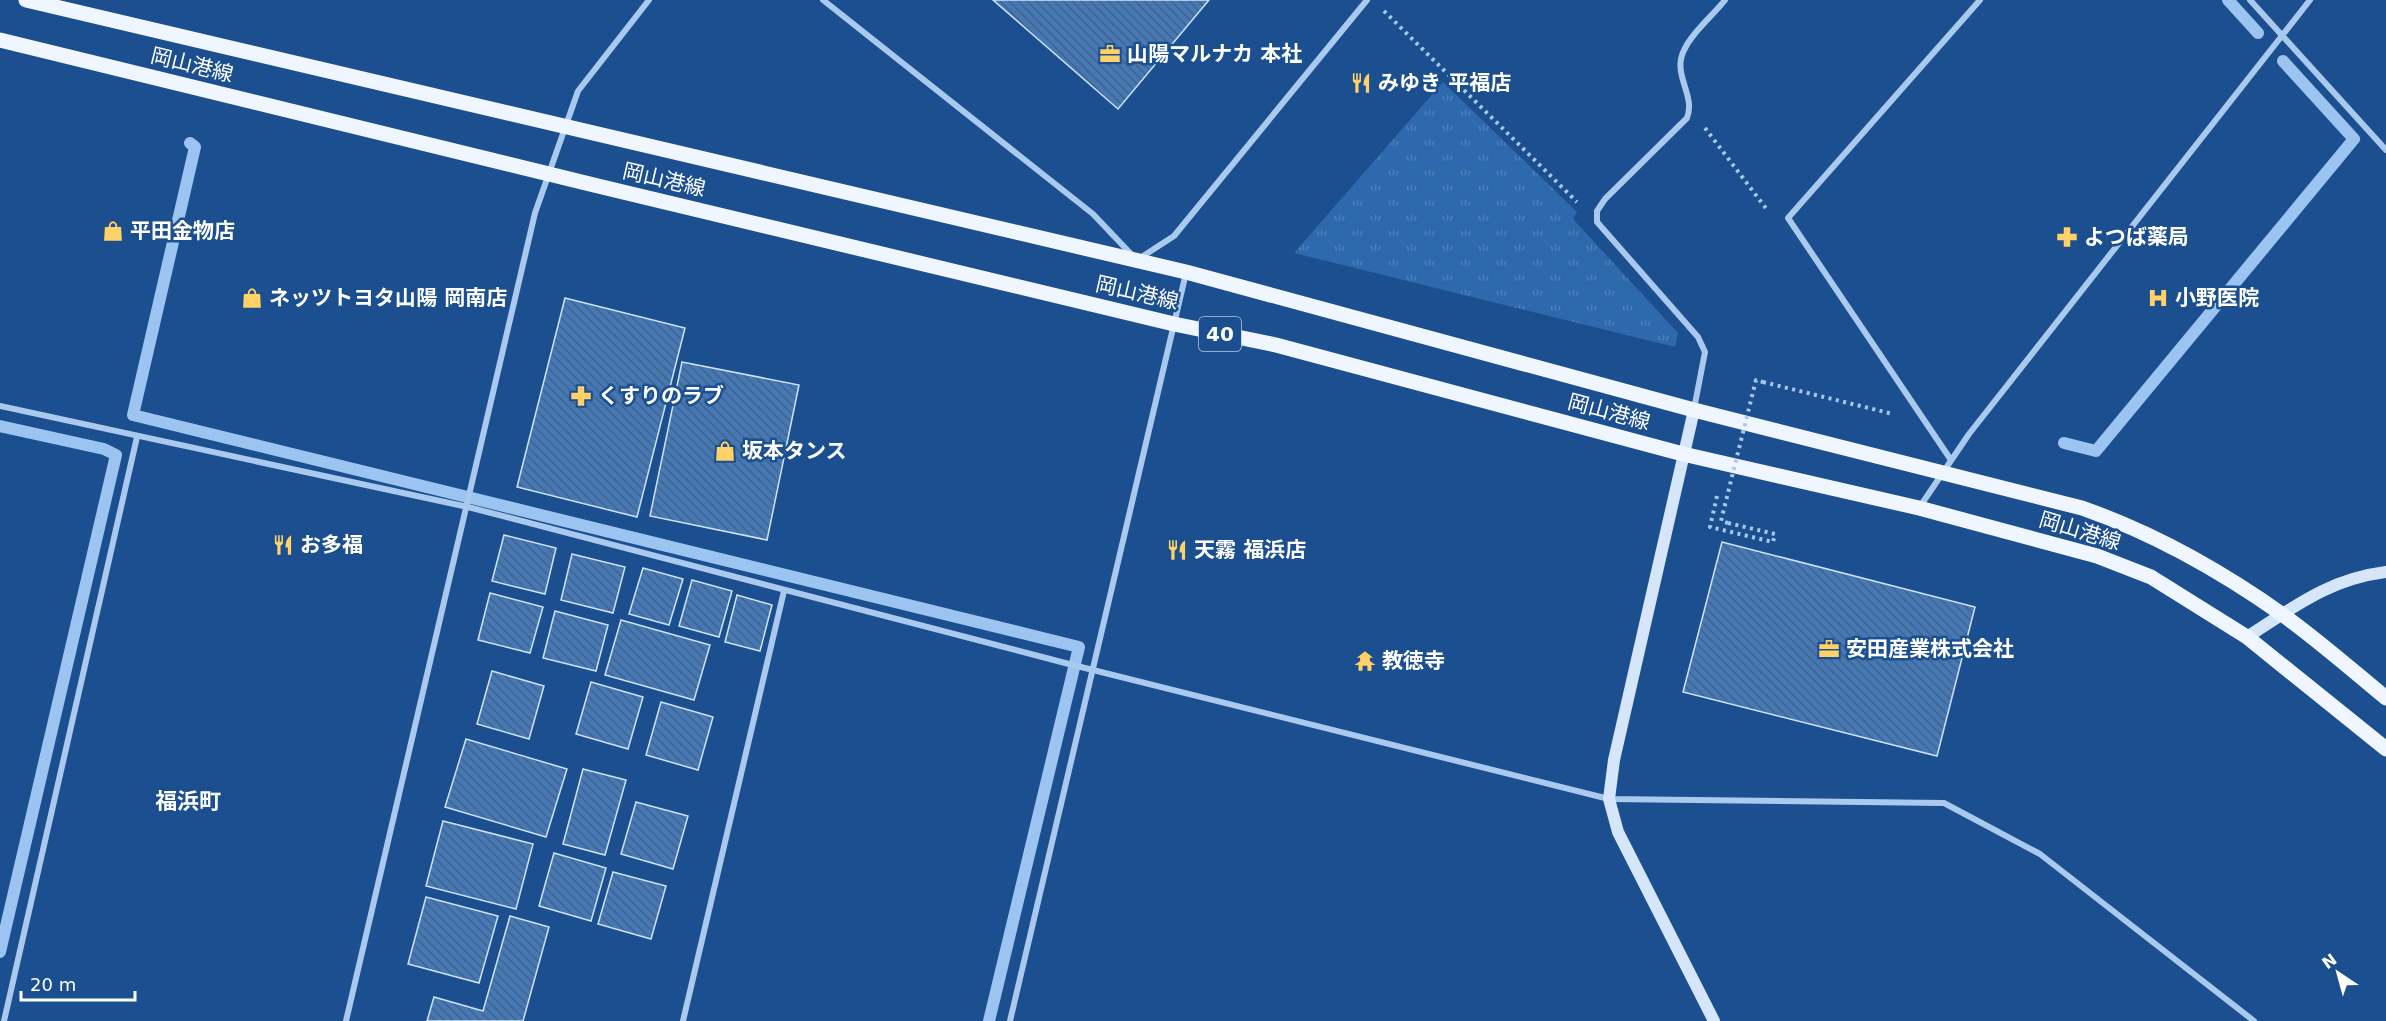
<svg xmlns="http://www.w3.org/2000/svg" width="2386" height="1021" viewBox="0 0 2386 1021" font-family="'DejaVu Sans','Noto Sans JP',sans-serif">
<defs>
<pattern id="grass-tufts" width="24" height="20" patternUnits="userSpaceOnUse" patternTransform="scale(1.5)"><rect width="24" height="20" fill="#2e69ad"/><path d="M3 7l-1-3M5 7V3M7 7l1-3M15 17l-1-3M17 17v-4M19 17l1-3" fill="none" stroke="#4d80b9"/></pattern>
<pattern id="building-back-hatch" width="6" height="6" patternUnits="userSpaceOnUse" patternTransform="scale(1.5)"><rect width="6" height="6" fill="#4478b7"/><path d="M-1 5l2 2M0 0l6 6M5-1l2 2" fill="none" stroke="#486282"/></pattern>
</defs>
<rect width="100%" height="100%" fill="#1b4f8f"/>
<polygon fill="url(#grass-tufts)" points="1443,82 1577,212 1573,219 1678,333 1675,347 1294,253"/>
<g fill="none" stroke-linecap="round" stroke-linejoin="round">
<g stroke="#9cc4f0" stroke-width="12">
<polyline points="2228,0 2258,33"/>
<polyline points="190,143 195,147 133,415 1079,647 989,1021"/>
<polyline points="0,426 104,449 116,455 0,952"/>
<polyline points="2064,443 2096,451 2354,139 2283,61"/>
</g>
</g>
<g fill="url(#building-back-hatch)" stroke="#cfe3fa" stroke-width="1.5">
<polygon points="993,0 1209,0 1118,109"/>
<polygon points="565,298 685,328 637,517 517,487"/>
<polygon points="682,362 799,385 767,540 650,516"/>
<polygon points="504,535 556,548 545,594 492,581"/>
<polygon points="1722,542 1975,607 1937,756 1683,692"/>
<polygon points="572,554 625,567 613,613 561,600"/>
<polygon points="643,568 683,579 669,625 629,614"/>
<polygon points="692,580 732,591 719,637 679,626"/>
<polygon points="490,593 543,607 530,653 478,640"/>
<polygon points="737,595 772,605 760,651 725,642"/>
<polygon points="555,611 608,625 596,671 543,658"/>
<polygon points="621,620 710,645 694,700 605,675"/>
<polygon points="492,671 544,686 529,739 477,724"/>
<polygon points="591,682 643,697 628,749 576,734"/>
<polygon points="661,702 713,717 698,770 646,755"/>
<polygon points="466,739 567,769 546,837 445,807"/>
<polygon points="583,769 626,780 605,855 563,844"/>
<polygon points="636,802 688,816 673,869 621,854"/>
<polygon points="443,821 533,844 516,909 426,886"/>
<polygon points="554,853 606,868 591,921 539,906"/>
<polygon points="613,872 666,886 651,939 598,924"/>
<polygon points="426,897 498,916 479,983 408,964"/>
<polygon points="510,916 549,927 523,1021 427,1021 434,997 483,1011"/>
</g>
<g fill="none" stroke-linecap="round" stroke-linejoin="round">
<g stroke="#a9c9ee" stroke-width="4" stroke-dasharray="3 4.5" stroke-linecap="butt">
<polyline points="1384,11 1577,202"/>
<polyline points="1705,128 1768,211"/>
<polyline points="1763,382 1893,414"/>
<polyline points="1717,496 1710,527 1773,542 1775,534 1728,523"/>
</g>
<g stroke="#a9c9ee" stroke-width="6">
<polyline points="823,0 1093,214 1132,255"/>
<polyline points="2250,0 2386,150"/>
<polyline points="1140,258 1174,236 1367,0"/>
<polyline points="0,406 468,507 1069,664 1609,799 1944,803 2040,854 2254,1021"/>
<path d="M1694 409 1705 352 1698 337 1597 222V211L1605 199 1687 118C1695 98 1677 79 1681 59 1685 38 1712 17 1725 0"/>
<polyline points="1951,460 1788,218 1980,0"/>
<polyline points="1919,508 1969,434 2310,0"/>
<polyline points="4,1021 137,437"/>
<polyline points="346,1021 535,213 578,91 649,0"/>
<polyline points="683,1021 784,591"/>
<polyline points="1010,1021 1186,273"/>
</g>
<g stroke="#d6e6fa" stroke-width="12">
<polyline points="1694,410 1614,760 1609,799 1618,832 1714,1021"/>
<path d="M2247 637C2294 607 2329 579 2386 572"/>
</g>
<g stroke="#f0f6ff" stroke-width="15">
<path d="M26 0 1186 272 1694 410 2082 508C2153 533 2221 571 2283 615 2318 640 2352 670 2386 698"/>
<polyline points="0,40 598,186 1174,324 1276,345 1683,454 1919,508 2097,556 2151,577 2247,637 2386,749"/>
</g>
<polyline stroke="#a9c9ee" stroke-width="4" stroke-dasharray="3 4.5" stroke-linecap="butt" points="1728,523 1721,521 1756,380 1763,382"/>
</g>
<defs>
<g id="office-bare" transform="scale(1.62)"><path d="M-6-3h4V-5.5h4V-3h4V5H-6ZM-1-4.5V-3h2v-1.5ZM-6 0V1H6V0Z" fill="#ffd166" stroke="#1b4f8f" stroke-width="2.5" paint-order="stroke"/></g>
<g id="restaurant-bare" transform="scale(1.62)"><path d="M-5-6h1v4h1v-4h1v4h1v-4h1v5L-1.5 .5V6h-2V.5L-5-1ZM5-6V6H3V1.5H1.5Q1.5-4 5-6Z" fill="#ffd166" stroke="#1b4f8f" stroke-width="2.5" paint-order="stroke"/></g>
<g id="shop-bare" transform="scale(1.62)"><path d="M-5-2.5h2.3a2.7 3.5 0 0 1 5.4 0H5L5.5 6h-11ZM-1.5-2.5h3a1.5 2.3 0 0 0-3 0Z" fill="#ffd166" stroke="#1b4f8f" stroke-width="2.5" paint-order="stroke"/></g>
<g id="pharmacy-bare" transform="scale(1.62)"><path d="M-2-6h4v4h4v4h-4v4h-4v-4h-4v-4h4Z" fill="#ffd166" stroke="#1b4f8f" stroke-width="2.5" paint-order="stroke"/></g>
<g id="hospital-bare" transform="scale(1.62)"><path d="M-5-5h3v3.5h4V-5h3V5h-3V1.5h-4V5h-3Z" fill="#ffd166" stroke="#1b4f8f" stroke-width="2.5" paint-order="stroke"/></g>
<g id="temple-bare" transform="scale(1.62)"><path d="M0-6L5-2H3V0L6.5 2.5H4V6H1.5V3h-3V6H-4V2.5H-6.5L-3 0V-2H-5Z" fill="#ffd166" stroke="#1b4f8f" stroke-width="2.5" paint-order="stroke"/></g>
</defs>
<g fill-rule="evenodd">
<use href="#office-bare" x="1110" y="54"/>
<use href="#restaurant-bare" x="1361" y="83"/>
<use href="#shop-bare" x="113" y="231"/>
<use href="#pharmacy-bare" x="2067" y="237"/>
<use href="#shop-bare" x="252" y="298"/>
<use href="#hospital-bare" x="2158" y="298"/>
<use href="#pharmacy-bare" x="581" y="396"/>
<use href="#shop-bare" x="725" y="451"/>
<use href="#restaurant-bare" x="283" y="545"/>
<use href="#restaurant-bare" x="1177" y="550"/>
<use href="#office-bare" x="1829" y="649"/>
<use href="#temple-bare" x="1365" y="661"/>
</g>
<g text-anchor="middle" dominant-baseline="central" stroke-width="5" stroke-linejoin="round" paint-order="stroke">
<rect fill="#1b4f8f" stroke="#bbcadd" stroke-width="1.5" x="1199" y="317" width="42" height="34" rx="4.5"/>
<g font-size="20" font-weight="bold" fill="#fff">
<text x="1220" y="334">40</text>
</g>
<g font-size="21" font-weight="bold" fill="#fff" stroke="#1b4f8f" text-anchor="start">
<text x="1127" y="54">山陽マルナカ 本社</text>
<text x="1378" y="83">みゆき 平福店</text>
<text x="130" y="231">平田金物店</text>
<text x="2084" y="237">よつば薬局</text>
<text x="269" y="298">ネッツトヨタ山陽 岡南店</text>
<text x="2175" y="298">小野医院</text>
<text x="598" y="396">くすりのラブ</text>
<text x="742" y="451">坂本タンス</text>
<text x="300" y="545">お多福</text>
<text x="1194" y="550">天霧 福浜店</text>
<text x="1846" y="649">安田産業株式会社</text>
<text x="1382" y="661">教徳寺</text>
</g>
<g font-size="21" fill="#fff" stroke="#1b4f8f">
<text transform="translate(192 65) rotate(14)">岡山港線</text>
<text transform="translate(664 180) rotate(13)">岡山港線</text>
<text transform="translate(1137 293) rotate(13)">岡山港線</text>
<text transform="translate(1609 412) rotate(15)">岡山港線</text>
<text transform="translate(2080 531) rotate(17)">岡山港線</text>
</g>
<g font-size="22" font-weight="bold" fill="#fff" stroke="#1b4f8f">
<text x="188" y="801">福浜町</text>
</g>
</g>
<g transform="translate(2338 973) rotate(324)" stroke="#1b4f8f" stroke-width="4.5" paint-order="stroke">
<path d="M0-4.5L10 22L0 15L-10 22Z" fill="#ffffff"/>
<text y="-9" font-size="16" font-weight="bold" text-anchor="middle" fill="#ffffff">N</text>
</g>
<path d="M21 991v9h114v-9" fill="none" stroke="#ffffff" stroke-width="3"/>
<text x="30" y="991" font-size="18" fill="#ffffff" stroke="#1b4f8f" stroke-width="4.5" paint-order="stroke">20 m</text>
</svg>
